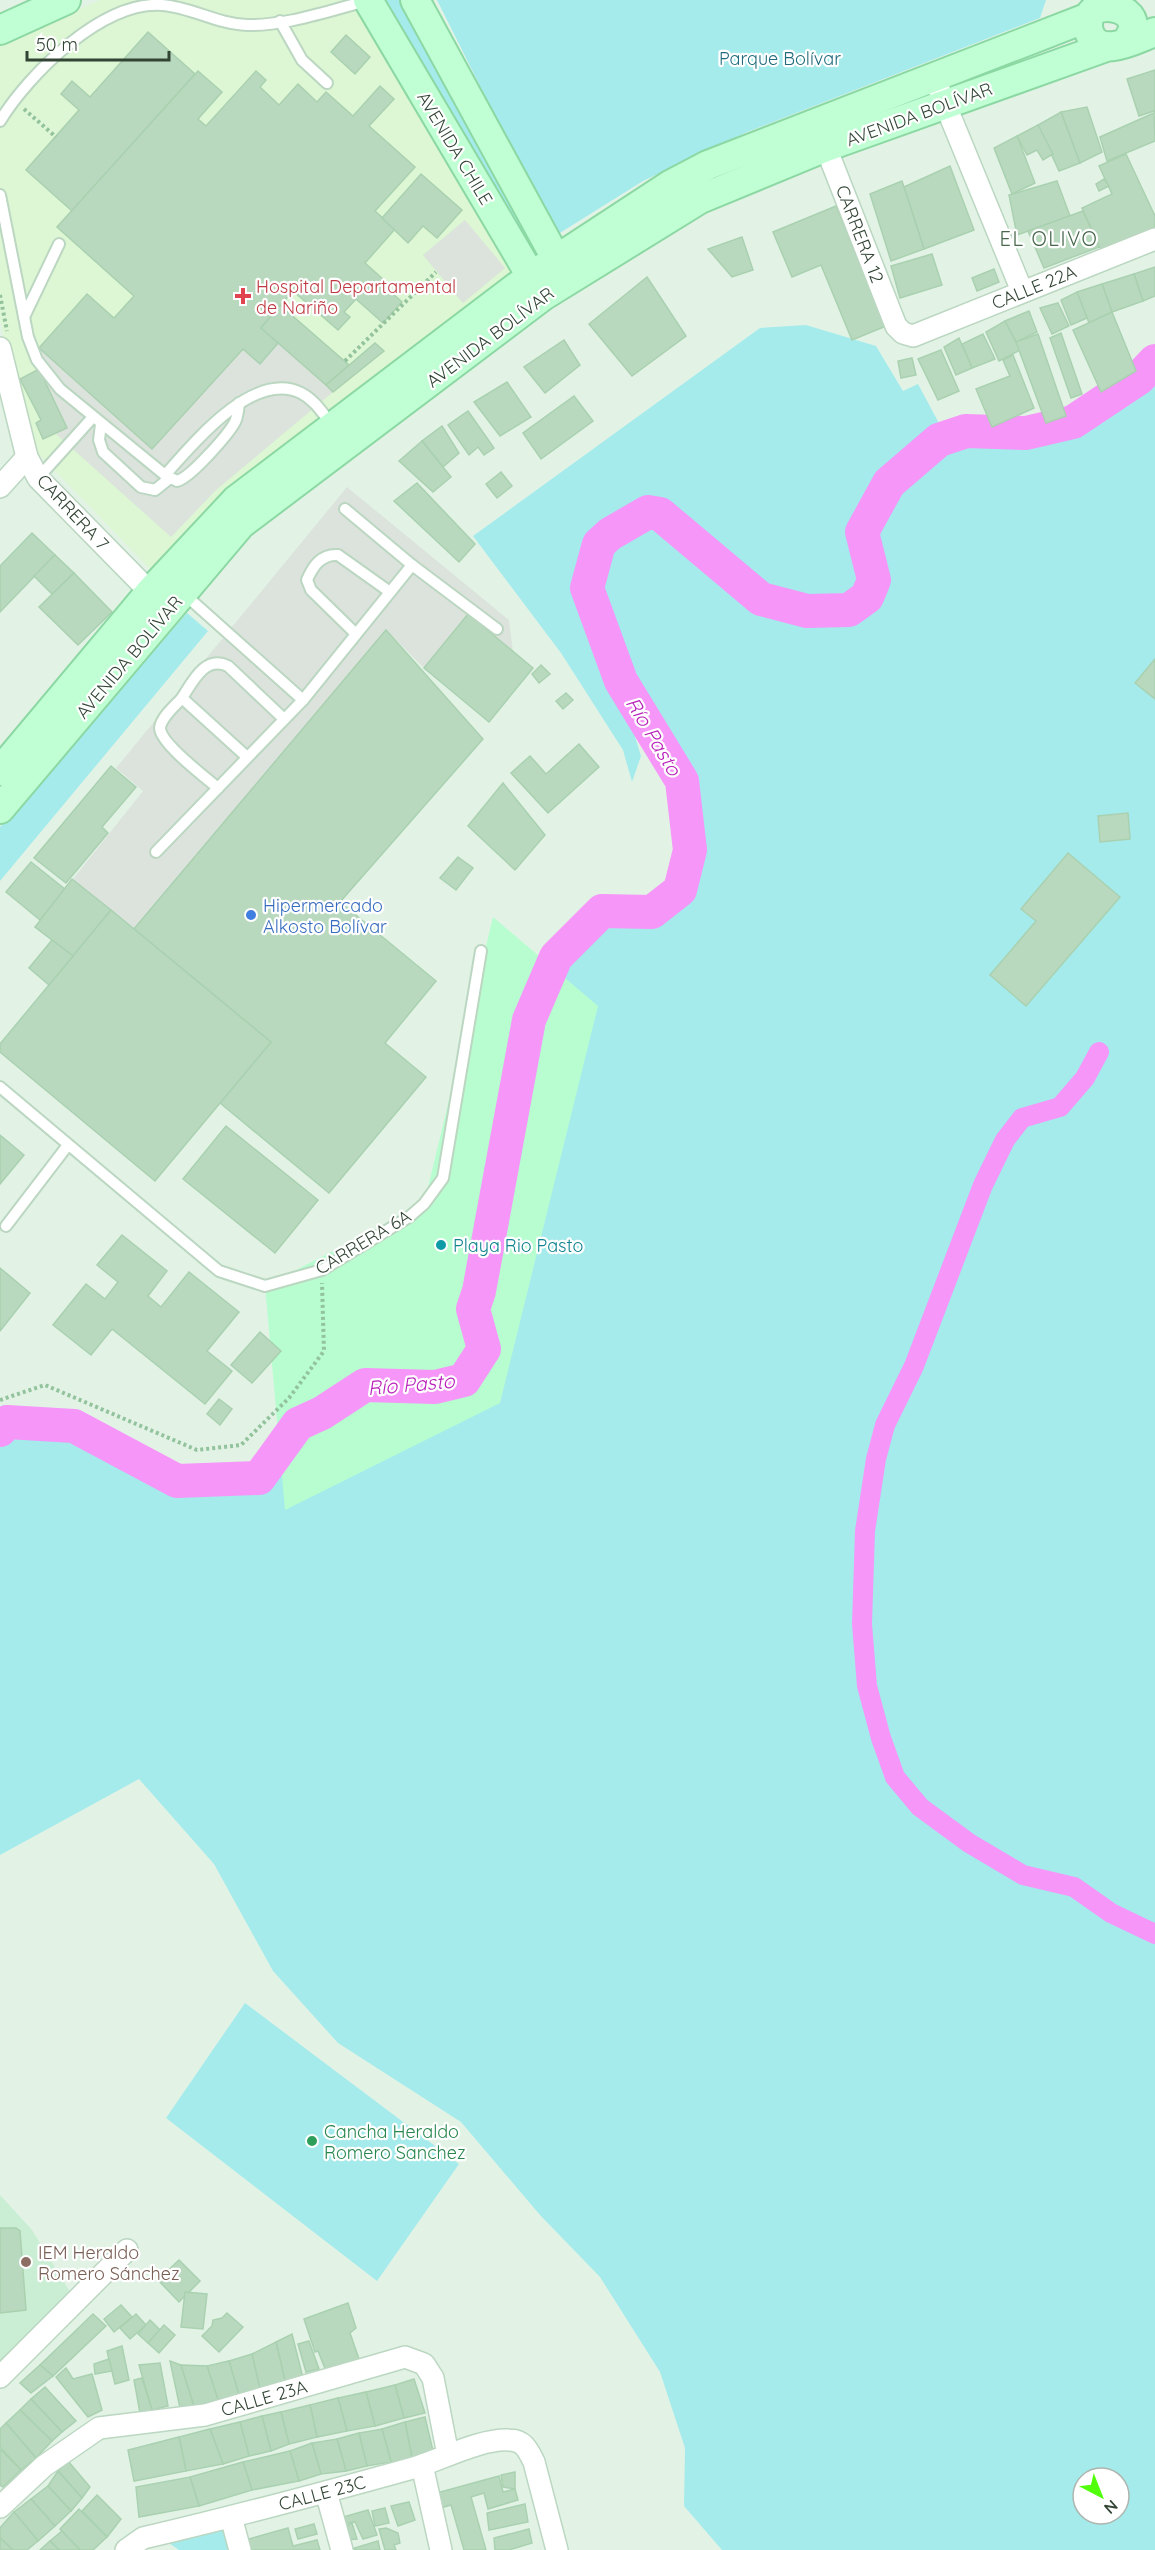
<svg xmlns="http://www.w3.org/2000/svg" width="1155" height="2550" viewBox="0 0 1155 2550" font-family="Quicksand,sans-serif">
<rect width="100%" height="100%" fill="#e2f3e6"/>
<polygon fill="#caeed4" points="0,2195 32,2230 72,2295 0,2366"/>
<polygon fill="#ddf6d3" points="100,0 352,0 517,272 152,571 25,440 0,319 0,45"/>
<g fill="#a5ebec" fill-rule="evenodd">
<polygon points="375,0 404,0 534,249 532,250"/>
<polygon points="437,0 1046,0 1040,18 747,132 643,181 555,236"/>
<polygon points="806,325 876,346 903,391 918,384 941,427 878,491 855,533 869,574 863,596 842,606 796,606 755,587 670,515 647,508 594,542 584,577 586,609 624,701 641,756 632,782 623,750 561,653 473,536 760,328"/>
<path d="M1155 370V2550H722L684 2506 685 2448 660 2372 600 2277 540 2215 461 2122 338 2043 273 1971 214 1864 139 1779 0 1855V1430L7 1422 83 1430 177 1481 259 1478 298 1424 529 1020 556 957 603 919 649 922 685 894 703 855 699 789 627 680 596 582 607 545 653 514 715 562 759 602 824 622 861 619 879 585 866 535 893 484 941 444 965 436 1027 440 1073 429 1135 391ZM1083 2478H1119V2514H1083Z"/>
<polygon points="187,613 208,631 0,881 0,827"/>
<polygon points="245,2003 459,2164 377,2281 166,2118"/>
<polygon points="224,2528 228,2550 179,2550 166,2541"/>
</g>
<polygon fill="#b8fdd0" points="493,917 598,1006 500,1403 285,1510 265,1286 424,1204"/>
<g fill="#dbe3dc">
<polygon points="465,220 505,268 463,303 423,255"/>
<polygon points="278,343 333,392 216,490 171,537 56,434 67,427 39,369 39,348 152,449 243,349 260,363"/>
<polygon points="347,487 509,620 513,652 468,614 424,668 386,630 134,929 73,879 143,791 116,768"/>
</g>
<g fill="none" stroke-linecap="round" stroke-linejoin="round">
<polyline stroke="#f596f8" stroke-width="20" points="1099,1052 1085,1078 1060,1107 1022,1118 1005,1140 983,1185 914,1366 885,1425 876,1459 865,1531 862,1624 867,1686 881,1738 895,1777 920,1807 969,1843 1023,1875 1074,1887 1111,1913 1155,1934"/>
<polyline stroke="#f596f8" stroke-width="34" points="0,1430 7,1422 74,1426 177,1481 259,1478 298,1424 322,1413 365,1385 435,1387 464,1380 484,1349 473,1309 479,1291 529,1020 556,957 602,911 652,912 680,890 690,850 682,781 621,681 587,588 599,544 610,534 648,512 660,514 761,599 807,611 849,610 867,597 874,580 862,532 889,483 939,440 966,431 1026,433 1073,422 1139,378 1155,361"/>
</g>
<g fill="#b9d9bf" stroke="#a9d1b0" stroke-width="1.5">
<polygon points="148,32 195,74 72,211 26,170 79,110 61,94 72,81 90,97"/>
<polygon points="346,35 370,57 355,74 331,52"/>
<polygon points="1155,70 1155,113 1154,111 1139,116 1127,79"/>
<polygon points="198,71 222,92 198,119 206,126 256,71 266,80 260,87 279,105 298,84 317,102 326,92 353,116 380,86 394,99 369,126 415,167 375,211 395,229 365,263 385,281 382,284 402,302 383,323 356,299 344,312 350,317 338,330 293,291 261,328 278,343 260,364 243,349 152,449 39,348 87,294 114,318 134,296 57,227"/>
<polygon points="1087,107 1102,152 1080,163 1061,112"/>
<polygon points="1061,112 1080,163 1059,171 1038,125"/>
<polygon points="1154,113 1155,141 1107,161 1100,137"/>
<polygon points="1038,125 1053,154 1043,160 1037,150 1027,155 1017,136"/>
<polygon points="1017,136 1035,183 1012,194 994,148"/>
<polygon points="1126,154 1155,216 1155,227 1102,252 1082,208 1112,194 1099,166"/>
<polygon points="950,166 974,230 924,249 904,187"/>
<polygon points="421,174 462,210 437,238 423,226 408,243 382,218"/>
<polygon points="1104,179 1109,186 1099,191 1096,184"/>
<polygon points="902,181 924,249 891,261 870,194"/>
<polygon points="1057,181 1070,216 1017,235 1009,195"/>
<polygon points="836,206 886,326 852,340 821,265 792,277 773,232"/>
<polygon points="1083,211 1099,247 1044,268 1028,231"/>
<polygon points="742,237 753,270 732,277 708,249"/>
<polygon points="932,254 942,285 900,298 891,266"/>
<polygon points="1155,267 1155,296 1143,301 1134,274"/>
<polygon points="994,269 999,282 977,291 972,278"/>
<polygon points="1134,274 1143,301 1112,312 1102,284"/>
<polygon points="647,277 686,336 632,376 589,324"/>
<polygon points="1102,284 1112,312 1089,323 1077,292"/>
<polygon points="1077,292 1087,318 1071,325 1061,300"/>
<polygon points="1058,303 1069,326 1052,334 1040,308"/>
<polygon points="280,305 349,365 326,385 261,328"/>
<polygon points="1029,311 1037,332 1016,342 1005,321"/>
<polygon points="1112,312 1136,371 1101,392 1073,330"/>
<polygon points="1005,321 1020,350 999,361 986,332"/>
<polygon points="1061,333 1082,394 1071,398 1050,338"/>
<polygon points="983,334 995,359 972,368 962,344"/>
<polygon points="1038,334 1066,416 1046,423 1016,342"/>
<polygon points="959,338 972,368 956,375 944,347"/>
<polygon points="564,340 580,365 545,393 524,367"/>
<polygon points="375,343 384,351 333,392 326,385"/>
<polygon points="941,350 959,391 938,400 918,359"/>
<polygon points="1013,355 1034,408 992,427 976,389 1010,376 1003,360"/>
<polygon points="912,358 916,375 901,378 898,361"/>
<polygon points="39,369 67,428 43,439 36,423 41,420 20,379"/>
<polygon points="507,382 531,417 500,436 474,402"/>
<polygon points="574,396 593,421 541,459 523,433"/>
<polygon points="468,411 494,448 484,455 478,447 469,455 448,425"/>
<polygon points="442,426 459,453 443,467 422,441"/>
<polygon points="422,441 451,477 433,492 399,461"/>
<polygon points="501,472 512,486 497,498 486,484"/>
<polygon points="417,483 475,544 459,562 394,501"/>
<polygon points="32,533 55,555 0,612 0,566"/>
<polygon points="55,555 74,573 52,594 34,576"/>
<polygon points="74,573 112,612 78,645 39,607"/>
<polygon points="468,614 533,668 489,722 424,668"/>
<polygon points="386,630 483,739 340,902 436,981 385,1043 426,1077 329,1193 220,1103 271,1042 134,929"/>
<polygon points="1155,659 1155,699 1135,683"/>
<polygon points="541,665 550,674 539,683 532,674"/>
<polygon points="566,693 573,700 563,709 556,701"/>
<polygon points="579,744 599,767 548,813 511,773 530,756 546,774"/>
<polygon points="111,766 136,787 102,827 108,833 66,883 34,858"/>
<polygon points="503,783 545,835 515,870 468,826"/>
<polygon points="1128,813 1130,839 1100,842 1098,816"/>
<polygon points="1068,853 1120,897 1026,1006 990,975 1036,921 1021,909"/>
<polygon points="458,857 473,868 456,890 440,878"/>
<polygon points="31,862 65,889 40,920 6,892"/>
<polygon points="72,879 111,910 73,956 35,927"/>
<polygon points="111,910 271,1042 155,1181 0,1052 0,1044"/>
<polygon points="52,940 73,956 49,985 29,968"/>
<polygon points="226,1126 318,1200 275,1253 183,1179"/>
<polygon points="0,1135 24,1155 0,1184"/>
<polygon points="122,1235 167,1271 148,1296 161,1307 189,1272 239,1312 207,1351 232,1371 205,1404 112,1329 91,1355 53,1325 86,1284 105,1299 118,1282 97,1265"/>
<polygon points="0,1268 30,1293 0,1331"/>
<polygon points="260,1332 281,1351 252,1383 231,1365"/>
<polygon points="219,1399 232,1409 220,1425 207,1414"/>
<polygon points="0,2228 16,2228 20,2231 26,2310 0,2313"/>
<polygon points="179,2260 200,2281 179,2302 158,2280"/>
<polygon points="185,2292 207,2294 203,2329 181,2327"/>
<polygon points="348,2303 356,2328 350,2333 359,2359 326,2371 318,2351 315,2352 304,2319"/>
<polygon points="121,2305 132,2317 114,2332 104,2319"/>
<polygon points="227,2313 243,2327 219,2352 202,2336 212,2326 213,2320 222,2318"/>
<polygon points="93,2314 106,2326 53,2376 40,2365"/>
<polygon points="136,2314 146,2325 130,2339 120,2328"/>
<polygon points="150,2320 160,2330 148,2343 138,2334"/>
<polygon points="164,2325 175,2335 159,2353 148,2343"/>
<polygon points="292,2334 303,2378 286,2385 276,2342"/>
<polygon points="309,2341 319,2369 306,2372 298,2344"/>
<polygon points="276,2342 286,2385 260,2389 252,2354"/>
<polygon points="122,2346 129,2380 115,2384 107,2351"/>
<polygon points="252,2354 260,2389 239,2395 229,2361"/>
<polygon points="109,2359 112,2371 95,2374 94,2364"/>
<polygon points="170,2361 181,2365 194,2406 180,2408"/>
<polygon points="229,2361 239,2395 218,2400 207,2366"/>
<polygon points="160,2363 168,2406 152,2410 139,2365"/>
<polygon points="40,2365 53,2376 31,2393 20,2383"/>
<polygon points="181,2365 207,2366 218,2400 194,2406"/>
<polygon points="66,2368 73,2379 92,2374 102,2410 88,2417 56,2377"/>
<polygon points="142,2378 152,2410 140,2413 134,2380"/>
<polygon points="414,2379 425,2413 404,2418 395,2385"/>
<polygon points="395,2385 404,2418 375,2426 366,2392"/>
<polygon points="45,2387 76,2421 62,2432 31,2399"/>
<polygon points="366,2392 375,2426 347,2431 338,2398"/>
<polygon points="338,2398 347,2431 317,2437 310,2405"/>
<polygon points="31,2399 62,2432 52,2441 20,2410"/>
<polygon points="310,2405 317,2437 289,2444 281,2412"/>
<polygon points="20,2410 52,2441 36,2458 6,2423"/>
<polygon points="281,2412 289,2444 271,2451 262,2416"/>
<polygon points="262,2416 271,2451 249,2456 240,2422"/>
<polygon points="425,2417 433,2451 412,2458 405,2422"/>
<polygon points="240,2422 249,2456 223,2464 210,2429"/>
<polygon points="405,2422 412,2458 391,2462 382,2429"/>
<polygon points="6,2423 36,2458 21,2470 0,2447 0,2429"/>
<polygon points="210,2429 223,2464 186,2471 179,2437"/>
<polygon points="382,2429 391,2462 367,2466 359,2433"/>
<polygon points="359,2433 367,2466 346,2471 337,2439"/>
<polygon points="179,2437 186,2471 134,2481 128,2450"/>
<polygon points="337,2439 346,2471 321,2474 312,2443"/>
<polygon points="312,2443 321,2474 299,2481 290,2451"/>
<polygon points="0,2449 21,2470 3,2487 0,2485"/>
<polygon points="290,2451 299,2481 252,2490 243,2462"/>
<polygon points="68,2461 90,2487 82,2498 58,2471"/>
<polygon points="243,2462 252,2490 199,2506 190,2477"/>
<polygon points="58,2471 82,2498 71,2511 48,2486"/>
<polygon points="515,2472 515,2489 503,2487 501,2475"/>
<polygon points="499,2476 503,2492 515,2489 518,2500 488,2509 484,2493 471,2497 486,2550 464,2550 451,2505 437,2509 433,2494"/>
<polygon points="190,2477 199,2506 139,2517 136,2487"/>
<polygon points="48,2486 71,2511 55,2526 31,2499"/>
<polygon points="97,2495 121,2519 107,2537 82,2511"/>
<polygon points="31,2499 55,2526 38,2541 14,2512"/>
<polygon points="409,2502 415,2520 398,2526 391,2506"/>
<polygon points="525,2504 528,2522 489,2530 487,2513"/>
<polygon points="385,2508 389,2523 375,2526 372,2511"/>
<polygon points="79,2509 107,2537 93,2550 80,2550 60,2529"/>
<polygon points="368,2510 377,2535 363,2539 355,2522 342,2524 340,2518"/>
<polygon points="14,2512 38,2541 27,2550 13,2550 0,2538 0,2528"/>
<polygon points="352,2523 357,2539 344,2540 340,2529"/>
<polygon points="314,2524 317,2534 298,2539 295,2529"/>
<polygon points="288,2528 293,2546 317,2540 320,2550 248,2550 245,2540"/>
<polygon points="386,2528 398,2533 400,2543 394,2545 396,2550 385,2550 379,2529"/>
<polygon points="529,2529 532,2543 509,2550 495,2550 494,2538"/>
<polygon points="62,2531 80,2550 59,2550 50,2541"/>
<polygon points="0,2538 13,2550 0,2550"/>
<polygon points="50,2541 59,2550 40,2550"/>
<polygon points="378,2541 380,2550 352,2550 351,2549"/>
</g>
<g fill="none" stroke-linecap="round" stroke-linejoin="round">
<g stroke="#bbd7c1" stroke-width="14">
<g id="lane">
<polyline points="280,21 302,60 327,83"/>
<path d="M0 121C29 74 102 1 162 5 191 7 217 24 247 25 287 26 329 10 368 1"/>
<path d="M0 195 28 337 37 360 60 389 165 475C192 445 253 369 301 393 315 400 323 414 333 426"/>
<polyline points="24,317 59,244"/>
<polyline points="101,424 99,440 103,452 141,487 155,490 170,478"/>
<path d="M165 475 177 481C190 478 228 435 235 422 238 416 238 410 239 403"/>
<polyline points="38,478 93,417"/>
<polyline points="345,509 412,565"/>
<path d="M356 634 311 590 307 580C313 566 321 554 338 555L390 592"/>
<path d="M182 698C176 705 161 717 160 728 160 743 206 778 218 788"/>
<polyline points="303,700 412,565 497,629"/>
<path d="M247 757 182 698C193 681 205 655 228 666L284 719"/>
<polyline points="156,852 303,700 183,593"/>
<polyline points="0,1087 219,1271 265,1286 322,1270 409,1217 424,1204 443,1178 481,951"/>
<polyline points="6,1226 68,1145"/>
</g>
</g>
<g stroke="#bbd7c1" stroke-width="24">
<g id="street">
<polyline points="934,77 1022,291"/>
<polyline points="821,135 896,326 903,333 913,336 1155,239"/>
<polyline points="0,348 27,457 38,478 150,592"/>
<polyline points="0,487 27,457"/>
<polyline points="0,2377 127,2250"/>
<polyline points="422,2465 441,2550"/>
<polyline points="326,2492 342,2550"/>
<polyline points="0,2507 44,2466 99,2428 205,2415 405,2357 424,2364 433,2378 448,2455"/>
<polyline points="231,2517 240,2550"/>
<path d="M126 2550 143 2538C234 2517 323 2493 413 2468 440 2460 482 2438 509 2440 524 2440 528 2450 534 2462L557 2550"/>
</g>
</g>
<g stroke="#8cd8a3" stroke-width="32">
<g id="secondary">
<polyline points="368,0 541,293"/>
<polyline points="415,0 565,275"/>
<polyline points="0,30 66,0"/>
<path d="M1125 43C1148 17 1116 0 1094 10 1088 15 1087 24 1089 32 1099 61 1137 38 1155 32"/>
<polyline points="0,771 150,592 236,500 531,276 670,185 708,165 1089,17"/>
<polyline points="0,809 241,524 543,296 700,199 826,147 1106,47"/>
</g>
</g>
<g stroke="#93c39d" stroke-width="4" stroke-dasharray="3 3" stroke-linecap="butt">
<polyline points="24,109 56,137"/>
<polyline points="0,295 7,331"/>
<polyline points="345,361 436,272"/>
<polyline points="0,1400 45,1385 197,1450 241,1445 289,1398 324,1351 322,1283"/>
</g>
<use href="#lane" stroke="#fff" stroke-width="10"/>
<use href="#street" stroke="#fff" stroke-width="21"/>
<use href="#secondary" stroke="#c0ffd4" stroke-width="28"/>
</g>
<path fill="#e0444e" stroke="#fff" stroke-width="2" d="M240 287h6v6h6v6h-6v6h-6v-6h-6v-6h6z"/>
<circle fill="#3f7fe0" stroke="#fff" stroke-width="2" cx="251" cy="915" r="6"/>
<circle fill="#0f9aa8" stroke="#fff" stroke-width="2" cx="441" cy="1245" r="6"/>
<circle fill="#2e9e5b" stroke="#fff" stroke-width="2" cx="312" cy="2141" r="6"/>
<circle fill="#8d6e63" stroke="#fff" stroke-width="2" cx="26" cy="2262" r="6"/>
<g text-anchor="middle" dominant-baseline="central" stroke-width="4.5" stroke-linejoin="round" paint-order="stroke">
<g font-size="18" fill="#206b7c" stroke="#fff">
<text x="780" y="58">Parque Bolívar</text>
</g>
<g font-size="18" fill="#324535" stroke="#fff">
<text transform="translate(919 114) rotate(-20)">AVENIDA BOLÍVAR</text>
<text transform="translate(455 148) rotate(59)">AVENIDA CHILE</text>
<text transform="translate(860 234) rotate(69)">CARRERA 12</text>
<text transform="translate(1034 287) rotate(-22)">CALLE 22A</text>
<text transform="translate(490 337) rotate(-37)">AVENIDA BOLÍVAR</text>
<text transform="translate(73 512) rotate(47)">CARRERA 7</text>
<text transform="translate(129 657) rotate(-50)">AVENIDA BOLÍVAR</text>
<text transform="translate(363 1242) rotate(-31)">CARRERA 6A</text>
<text transform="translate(264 2398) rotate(-16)">CALLE 23A</text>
<text transform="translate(322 2493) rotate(-15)">CALLE 23C</text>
</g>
<g font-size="18" fill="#be3a42" stroke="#fff" text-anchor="start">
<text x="256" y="286">Hospital Departamental<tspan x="256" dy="21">de Nariño</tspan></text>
</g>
<g font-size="18" fill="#366cbe" stroke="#fff" text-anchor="start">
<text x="263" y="905">Hipermercado<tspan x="263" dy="21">Alkosto Bolívar</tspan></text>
</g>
<g font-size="18" fill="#0d838f" stroke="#fff" text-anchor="start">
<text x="453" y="1245">Playa Rio Pasto</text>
</g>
<g font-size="18" fill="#27864d" stroke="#fff" text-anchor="start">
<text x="324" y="2131">Cancha Heraldo<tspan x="324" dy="21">Romero Sanchez</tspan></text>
</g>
<g font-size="18" fill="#785e54" stroke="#fff" text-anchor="start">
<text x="38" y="2252">IEM Heraldo<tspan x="38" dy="21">Romero Sánchez</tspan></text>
</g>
<g font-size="20" letter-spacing="1.5" fill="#48694d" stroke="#fff">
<text x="1049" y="238">EL OLIVO</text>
</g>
<g font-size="20" font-style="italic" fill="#b921bb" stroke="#fff">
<text transform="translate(654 736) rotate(59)">Río Pasto</text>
<text transform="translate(411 1384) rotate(-5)">Río Pasto</text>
</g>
</g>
<g transform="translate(1101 2496) rotate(138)"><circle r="28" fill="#ffffff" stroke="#adb5ae" stroke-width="1.5"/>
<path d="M0-4.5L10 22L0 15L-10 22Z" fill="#51ff0d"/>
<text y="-9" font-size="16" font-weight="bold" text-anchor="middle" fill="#324535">N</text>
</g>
<path d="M27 51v9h142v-9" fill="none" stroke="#324535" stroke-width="3"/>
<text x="36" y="51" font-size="18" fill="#324535" stroke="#ffffff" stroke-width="4.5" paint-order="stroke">50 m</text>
</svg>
